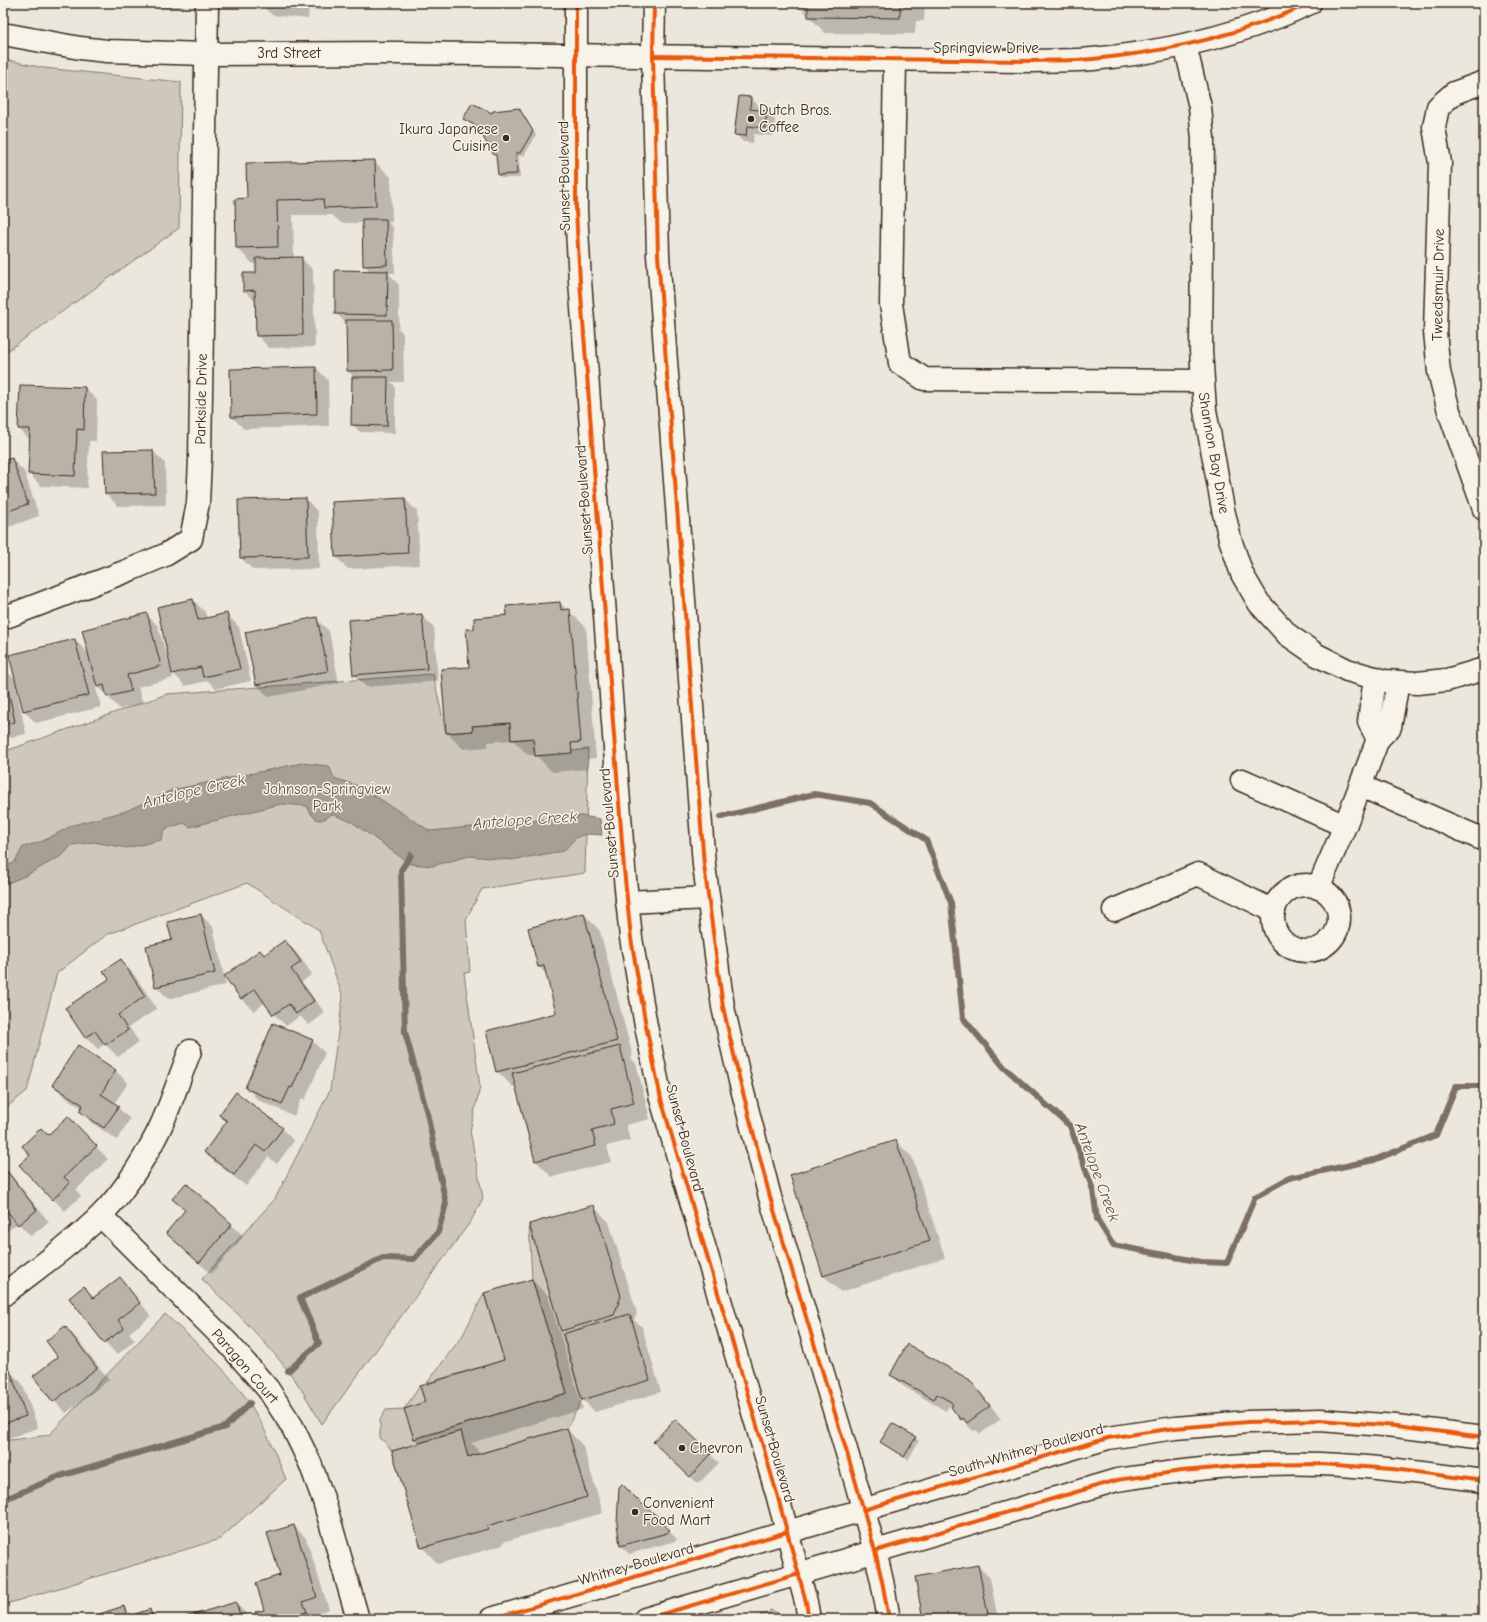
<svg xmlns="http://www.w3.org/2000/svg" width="1487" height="1622" viewBox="0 0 1487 1622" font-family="'Comic Neue',sans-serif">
<rect width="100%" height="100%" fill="#ece7dc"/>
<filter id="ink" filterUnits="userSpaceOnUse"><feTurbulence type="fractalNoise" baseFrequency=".025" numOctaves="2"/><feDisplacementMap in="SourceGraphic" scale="8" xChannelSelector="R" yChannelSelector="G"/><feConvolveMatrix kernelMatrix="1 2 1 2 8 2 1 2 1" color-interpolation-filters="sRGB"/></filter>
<g filter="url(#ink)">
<g fill="#cec8bc" stroke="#84796d">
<polygon points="3,59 44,68 181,82 179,228 3,354"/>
<path d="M433 674 446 733 472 731V726L510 723 511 740 533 738 535 756 588 749 585 873 482 889 466 919 470 972 464 973 480 1087 470 1131 483 1198 471 1221 322 1424C313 1410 305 1394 295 1380 268 1343 235 1311 202 1279L275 1199 330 1090 343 997 319 930 247 883 106 935 57 973 27 1091 3 1110V752L167 694Z"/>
<polygon points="529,1224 582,1400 567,1428 468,1457 461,1431 392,1451 384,1441 380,1439 380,1420 386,1410 404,1409 420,1386 425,1402 405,1409 414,1439 567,1393 532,1279"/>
<polygon points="484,1293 504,1360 427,1383 463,1335"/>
<path d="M165 1314C195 1342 228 1369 250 1404 265 1427 275 1453 286 1479L220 1539 3 1605V1441L49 1435Z"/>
<polygon points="770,1610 778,1613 782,1619 785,1618 786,1619 760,1619 761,1618 760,1615 769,1613"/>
</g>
<path fill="#a89f93" stroke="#7c7064" d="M302 763 329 766 334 778 361 787 430 831 582 816 600 819 602 835C580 833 578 834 564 851L511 860 469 856 432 866 410 864 352 822 332 814C318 825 314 820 307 806L281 804 190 827 184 823 165 829 161 840 127 848 94 842 72 845 63 855 25 876 3 885V867L14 863 23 847 43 841 73 825 126 811 172 790Z"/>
<g fill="#0003">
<polygon points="78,3 111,3 111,7"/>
<polygon points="135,3 180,3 180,8 140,8"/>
<polygon points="260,3 324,3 323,11 309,9 308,19 272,15"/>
<polygon points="796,3 925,3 924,21 916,21 915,34 825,33"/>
<polygon points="751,98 759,106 758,111 767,112 775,120 773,136 754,134 753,143 743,142 736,134"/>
<polygon points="519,109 536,135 524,156 519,156 520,178 502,178 499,175 498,157 494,154 482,130 465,118"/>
<polygon points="374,161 391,177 392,222 388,222 393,228 395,273 388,273 399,285 399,327 397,327 403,333 404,382 391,382 395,386 395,433 360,432 352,424 353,376 348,371 347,324 336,313 371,272 364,265 363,223 341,223 332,215 293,215 294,258 301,258 313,270 315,347 269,348 257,335 256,302 244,290 257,274 257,264 253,264 237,248 248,199"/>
<polygon points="316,368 328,380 329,426 244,429 232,417"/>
<polygon points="85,388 97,400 96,441 89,441 87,488 41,486 29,474 30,440 19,429"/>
<polygon points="153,451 165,463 166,505 118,506 106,494 104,452"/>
<polygon points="11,459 24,471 39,516 3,529 3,462"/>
<polygon points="306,499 318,512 319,569 253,570 241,558"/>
<polygon points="405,499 417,511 420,565 348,569 336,557"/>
<polygon points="193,600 205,612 207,619 227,614 239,627 251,681 216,689 208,681 185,686 173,673"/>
<polygon points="560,603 586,627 596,758 587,759 588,769 552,772 536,755 528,755 513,740 488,742 488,747 463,749 447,733 470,668 476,630 508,616"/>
<polygon points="146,614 158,626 173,678 138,687 143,703 120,709 95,684 101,707 36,723 24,711 18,687 16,687 26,734 7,738 7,742 3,743 3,668 17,681 75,640 89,654"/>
<polygon points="421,615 434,627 438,681 366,687 354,675"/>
<polygon points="316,619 329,631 339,683 269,697 257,685"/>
<polygon points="584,914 600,931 633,1057 630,1058 636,1063 650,1119 626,1125 630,1140 607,1146 611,1162 552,1177 536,1161 517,1086 513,1087 497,1071 557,1013 547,975 539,967"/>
<polygon points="201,915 213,927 226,985 168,999 156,986 173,941"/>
<polygon points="285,941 297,953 312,974 302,982 325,1013 309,1025 300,1016 286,1026 274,1014 266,1002 254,1011 241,999 226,977 264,956"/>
<polygon points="120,961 133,973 157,1009 129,1027 139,1042 118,1057 105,1044 98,1049 86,1037 110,980"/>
<polygon points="312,1041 325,1053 305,1100 302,1098 294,1116 258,1100 246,1087"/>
<polygon points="78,1046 116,1071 128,1083 114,1104 130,1119 117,1140 92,1123 80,1111 82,1108 65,1097 53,1085"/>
<polygon points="236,1094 282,1129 294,1141 277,1164 268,1157 246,1186 217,1164 205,1152 228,1122"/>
<polygon points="80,1130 108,1159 76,1190 81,1196 65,1211 53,1199 31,1155 49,1137"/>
<polygon points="896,1141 912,1157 945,1258 841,1292 824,1276 791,1176"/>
<polygon points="3,1165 49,1222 31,1236 18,1223 3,1234"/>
<polygon points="186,1185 244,1236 211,1274 167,1233 186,1211 174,1199"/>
<polygon points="593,1206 609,1222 637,1313 634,1320 642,1327 661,1392 595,1412 583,1400 564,1335 566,1334 562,1330"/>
<polygon points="119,1279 131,1291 151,1316 129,1333 135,1340 117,1355 105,1342 70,1298 84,1287 95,1298"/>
<polygon points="532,1280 548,1296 583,1409 471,1443 477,1448 479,1455 567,1429 583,1446 603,1513 503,1542 503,1545 438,1564 422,1547 420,1444 415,1439 426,1403 505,1361"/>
<polygon points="65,1327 77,1339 109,1380 66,1413 54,1401 59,1357"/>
<polygon points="9,1371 22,1383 38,1428 3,1440 3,1373"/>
<polygon points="891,1374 970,1381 982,1394 1001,1419 980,1434 976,1430 973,1431 952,1408 949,1406 946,1411 903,1386"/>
<polygon points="675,1421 719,1463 698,1484 663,1450"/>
<polygon points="915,1438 919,1441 908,1460 882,1442"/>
<polygon points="644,1506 677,1539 675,1541 629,1554 621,1546 618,1524"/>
<polygon points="294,1526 306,1538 329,1609 315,1614 317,1619 258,1619 266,1610 282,1576"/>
<polygon points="978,1566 990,1578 998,1619 924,1619"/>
<polygon points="236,1603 248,1616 249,1619 183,1619"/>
<polygon points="124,1607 133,1616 150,1610 158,1619 98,1619"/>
</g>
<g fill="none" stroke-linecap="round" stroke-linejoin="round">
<g stroke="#7c7064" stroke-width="6">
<polyline points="721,817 814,794 870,803 926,840 951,903 963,1018 1004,1067 1070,1126 1093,1190 1097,1219 1113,1245 1201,1262 1227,1263 1255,1197 1289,1178 1374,1160 1436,1135 1456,1086 1484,1086"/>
<polyline points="288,1371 319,1343 300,1298 383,1258 414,1259 438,1232 446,1204 427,1113 405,1032 401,870 411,855"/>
<polyline points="3,1500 60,1476 225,1427 250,1403"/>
</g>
</g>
<g fill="#bab2a7" stroke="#3b2a1e">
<polygon points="259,3 297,3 296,7"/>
<polygon points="795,3 909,3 909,5 900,5 900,18 808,17 808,5 795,5"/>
<polygon points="739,96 751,97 750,109 767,111 765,128 747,126 746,136 734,135"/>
<polygon points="472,103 492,113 493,111 519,108 533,131 520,153 516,153 517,174 498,175 496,155 494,155 480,132 482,129 463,119"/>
<polygon points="375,160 376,206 324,208 323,199 277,200 278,247 236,248 235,199 247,198 246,163"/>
<polygon points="362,219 386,219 387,265 363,266"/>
<polygon points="302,257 303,335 256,336 255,290 243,291 243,273 256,273 256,258"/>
<polygon points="335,270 388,271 387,315 335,314"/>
<polygon points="346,320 392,320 393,370 347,371"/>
<polygon points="316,367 317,414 231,417 230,369"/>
<polygon points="352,377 388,377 387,426 351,425"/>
<polygon points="20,385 85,387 84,430 77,429 75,476 28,474 30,429 18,429"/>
<polygon points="153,450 155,493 105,494 103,451"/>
<polygon points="12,458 28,504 3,513 3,461"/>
<polygon points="306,498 308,557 240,558 238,500"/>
<polygon points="405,498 408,553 335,557 332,502"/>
<polygon points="193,599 198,620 227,613 240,669 203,677 201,667 172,674 157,607"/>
<polygon points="560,602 561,610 570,609 581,742 571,743 572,753 535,756 533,738 511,740 510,723 472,726 473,731 446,733 441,669 469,667 466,629 474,629 474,618 507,615 506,606"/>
<polygon points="147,613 161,666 127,675 131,691 107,697 104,685 97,687 82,630"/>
<polygon points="422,614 427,669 353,675 348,620"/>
<polygon points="317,617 328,671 256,685 245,632"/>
<polygon points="75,639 89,695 23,711 9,655"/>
<polygon points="3,667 15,722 3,725"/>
<polygon points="584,913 617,1041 496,1072 486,1031 556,1013 544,966 538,967 528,928"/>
<polygon points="201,914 215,973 155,987 146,946 172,940 167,922"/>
<polygon points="285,940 301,962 291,969 314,1001 296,1014 289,1004 273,1015 255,989 241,999 224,976 260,950 264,955"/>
<polygon points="121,959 145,996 118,1015 128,1030 105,1045 95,1031 85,1038 65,1008 109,979 103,971"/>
<polygon points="273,1023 313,1040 292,1088 290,1087 282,1104 245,1088"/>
<polygon points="78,1045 116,1070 101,1094 119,1106 104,1128 79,1111 83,1105 52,1085"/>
<polygon points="620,1046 634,1103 611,1109 614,1124 592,1130 596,1146 535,1161 512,1073"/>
<polygon points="236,1092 283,1128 265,1152 256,1145 234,1175 204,1152 227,1121 219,1115"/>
<polygon points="68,1116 97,1146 64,1177 70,1183 52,1200 19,1165 30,1155 22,1146 41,1128 48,1135"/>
<polygon points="896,1140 930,1241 823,1276 790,1175"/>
<polygon points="3,1166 37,1210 18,1225 6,1210 3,1213"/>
<polygon points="186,1183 232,1224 199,1263 166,1233 185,1210 172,1199"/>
<polygon points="594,1205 621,1296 614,1315 561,1331 529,1224"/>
<polygon points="120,1277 140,1303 118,1320 124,1328 104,1343 69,1298 84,1286 93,1298"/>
<polygon points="532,1279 567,1393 414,1439 404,1409 425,1402 420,1386 504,1360 484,1293"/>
<polygon points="630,1314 650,1380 582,1400 563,1334"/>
<polygon points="65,1326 97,1368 53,1402 33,1376 58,1357 46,1341"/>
<polygon points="907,1344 970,1380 990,1406 967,1423 963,1418 961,1420 951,1407 953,1405 951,1402 937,1394 934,1399 890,1375"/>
<polygon points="10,1370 26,1416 3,1424 3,1372"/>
<polygon points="675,1419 711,1454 690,1477 653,1442"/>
<polygon points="892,1423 916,1437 904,1457 880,1442"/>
<polygon points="567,1428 587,1497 487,1526 488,1529 421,1548 392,1451 461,1431 468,1457"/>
<polygon points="622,1484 643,1505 644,1505 659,1518 658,1520 670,1530 667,1533 620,1546 617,1524 619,1487"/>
<polygon points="294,1525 317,1597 303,1602 307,1612 292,1616 293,1619 257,1619 255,1612 264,1610 256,1583 280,1575 267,1533"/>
<polygon points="978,1565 989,1619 923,1619 915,1577"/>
<polygon points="236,1602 241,1619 182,1619 182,1618"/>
<polygon points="124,1606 127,1617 150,1609 153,1619 97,1619 96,1615"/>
</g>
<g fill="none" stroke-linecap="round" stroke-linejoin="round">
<g stroke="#3b2a1e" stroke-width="25">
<g id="minor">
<path d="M3 34 80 48 107 51 206 54 398 53 1032 61C1053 60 1073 61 1093 59 1168 52 1242 35 1310 3"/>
<polyline points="1185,45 1200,107 1203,139 1201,350 1205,410 1223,509 1230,539 1242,574 1259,603 1288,635 1317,655 1347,670 1385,681 1417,683 1447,680 1484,669"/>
<polyline points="895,59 891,304 900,363 924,379 1202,381"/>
<polyline points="1484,82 1454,93 1438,107 1434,127 1440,163 1435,332 1439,372 1449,411 1484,509"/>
<polyline points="3,618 132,569 165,555 191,539 198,503 200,459 207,3"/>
<polyline points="1375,678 1369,722 1378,739 1390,727 1398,682"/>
<polyline points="1242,780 1345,826"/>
<polyline points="1361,786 1484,840"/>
<circle cx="1306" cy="918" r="33"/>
<polyline points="1318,888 1345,826 1378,739"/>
<polyline points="1114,910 1198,874 1274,911"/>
<polyline points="101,1216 228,1343 268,1389 292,1426 310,1463 324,1501 358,1619"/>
<path d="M3 1295C36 1269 71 1245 100 1216 124 1192 142 1163 157 1134 170 1109 179 1078 190 1051"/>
<polyline points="491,1619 1108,1438 1175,1428 1248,1422 1320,1420 1396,1426 1484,1437"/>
<path d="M645 1619 1117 1480C1184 1470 1252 1461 1320 1464 1375 1466 1430 1474 1484 1481"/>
</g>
</g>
<g stroke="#3b2a1e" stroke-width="25">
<g id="major">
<polyline points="576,3 576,211 580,281 624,869 631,938 646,1026 661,1099 777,1494 806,1602 809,1619"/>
<polyline points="654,3 653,56 658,255 704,865 723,1007 740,1081 770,1197 856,1483 875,1551 882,1581 889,1619"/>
<polyline points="627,902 708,898"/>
</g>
</g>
<use href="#minor" stroke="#f7f3e8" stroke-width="22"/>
<use href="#major" stroke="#f7f3e8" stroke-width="22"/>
<g stroke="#f7f3e8" stroke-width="6">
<g id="cycleway">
<polyline points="576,3 576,211 580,281 624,869 631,938 646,1026 661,1099 777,1494 806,1602 809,1619"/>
<polyline points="654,3 653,56 658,255 704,865 723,1007 740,1081 770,1197 856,1483 875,1551 882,1581 889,1619"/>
<path d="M653 56 1032 61C1053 60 1073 61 1093 59 1168 52 1242 35 1310 3"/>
<polyline points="863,1510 1108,1438 1175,1428 1248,1422 1320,1420 1396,1426 1484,1437"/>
<polyline points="875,1551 1117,1480 1182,1471 1251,1465 1320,1464 1393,1469 1484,1481"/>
<polyline points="491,1619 787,1532"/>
<polyline points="645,1619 799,1574"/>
</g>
</g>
<use href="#cycleway" stroke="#e8590c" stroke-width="4"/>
</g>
</g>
<g fill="#3b2a1e" stroke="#f7f3e8" stroke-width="1.5">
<circle cx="751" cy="119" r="4"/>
<circle cx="506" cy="138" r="4"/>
<circle cx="682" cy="1448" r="4"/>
<circle cx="635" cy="1512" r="4"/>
</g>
<g text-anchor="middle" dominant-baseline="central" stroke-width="3" stroke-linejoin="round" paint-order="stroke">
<g font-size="15" fill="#3b2a1e" stroke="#f7f3e8">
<text x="986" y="48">Springview Drive</text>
<text x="289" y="53">3rd Street</text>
<text transform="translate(564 176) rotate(-91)">Sunset Boulevard</text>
<text transform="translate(1438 285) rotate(-89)">Tweedsmuir Drive</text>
<text transform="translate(201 399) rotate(-89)">Parkside Drive</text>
<text transform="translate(1214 453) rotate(80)">Shannon Bay Drive</text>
<text transform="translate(584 500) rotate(-94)">Sunset Boulevard</text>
<text transform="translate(609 823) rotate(-95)">Sunset Boulevard</text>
<text transform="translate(685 1138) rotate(75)">Sunset Boulevard</text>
<text transform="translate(245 1366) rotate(49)">Paragon Court</text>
<text transform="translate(775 1449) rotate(74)">Sunset Boulevard</text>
<text transform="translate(1026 1450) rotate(-16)">South Whitney Boulevard</text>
<text transform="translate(636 1564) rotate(-16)">Whitney Boulevard</text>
</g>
<g font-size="15" fill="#3b2a1e" stroke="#f7f3e8" text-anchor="start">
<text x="759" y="110">Dutch Bros.<tspan x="759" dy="17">Coffee</tspan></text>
<text x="498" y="129" text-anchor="end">Ikura Japanese<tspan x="498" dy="17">Cuisine</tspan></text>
<text x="690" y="1448">Chevron</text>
<text x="643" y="1503">Convenient<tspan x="643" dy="17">Food Mart</tspan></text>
</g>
<g font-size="15" fill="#605246" stroke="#f7f3e8">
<text x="327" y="789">Johnson-Springview<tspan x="327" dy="17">Park</tspan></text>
</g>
<g font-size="16" font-style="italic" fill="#615347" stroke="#f7f3e8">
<text transform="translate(194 791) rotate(-13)">Antelope Creek</text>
<text transform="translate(525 820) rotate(-4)">Antelope Creek</text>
<text transform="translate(1097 1172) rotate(70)">Antelope Creek</text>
</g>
</g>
<rect width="1487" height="1622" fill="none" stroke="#f7f3e8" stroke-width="16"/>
<rect x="8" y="8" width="1471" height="1606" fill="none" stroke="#3b2a1e" stroke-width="1.5" filter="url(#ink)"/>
</svg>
